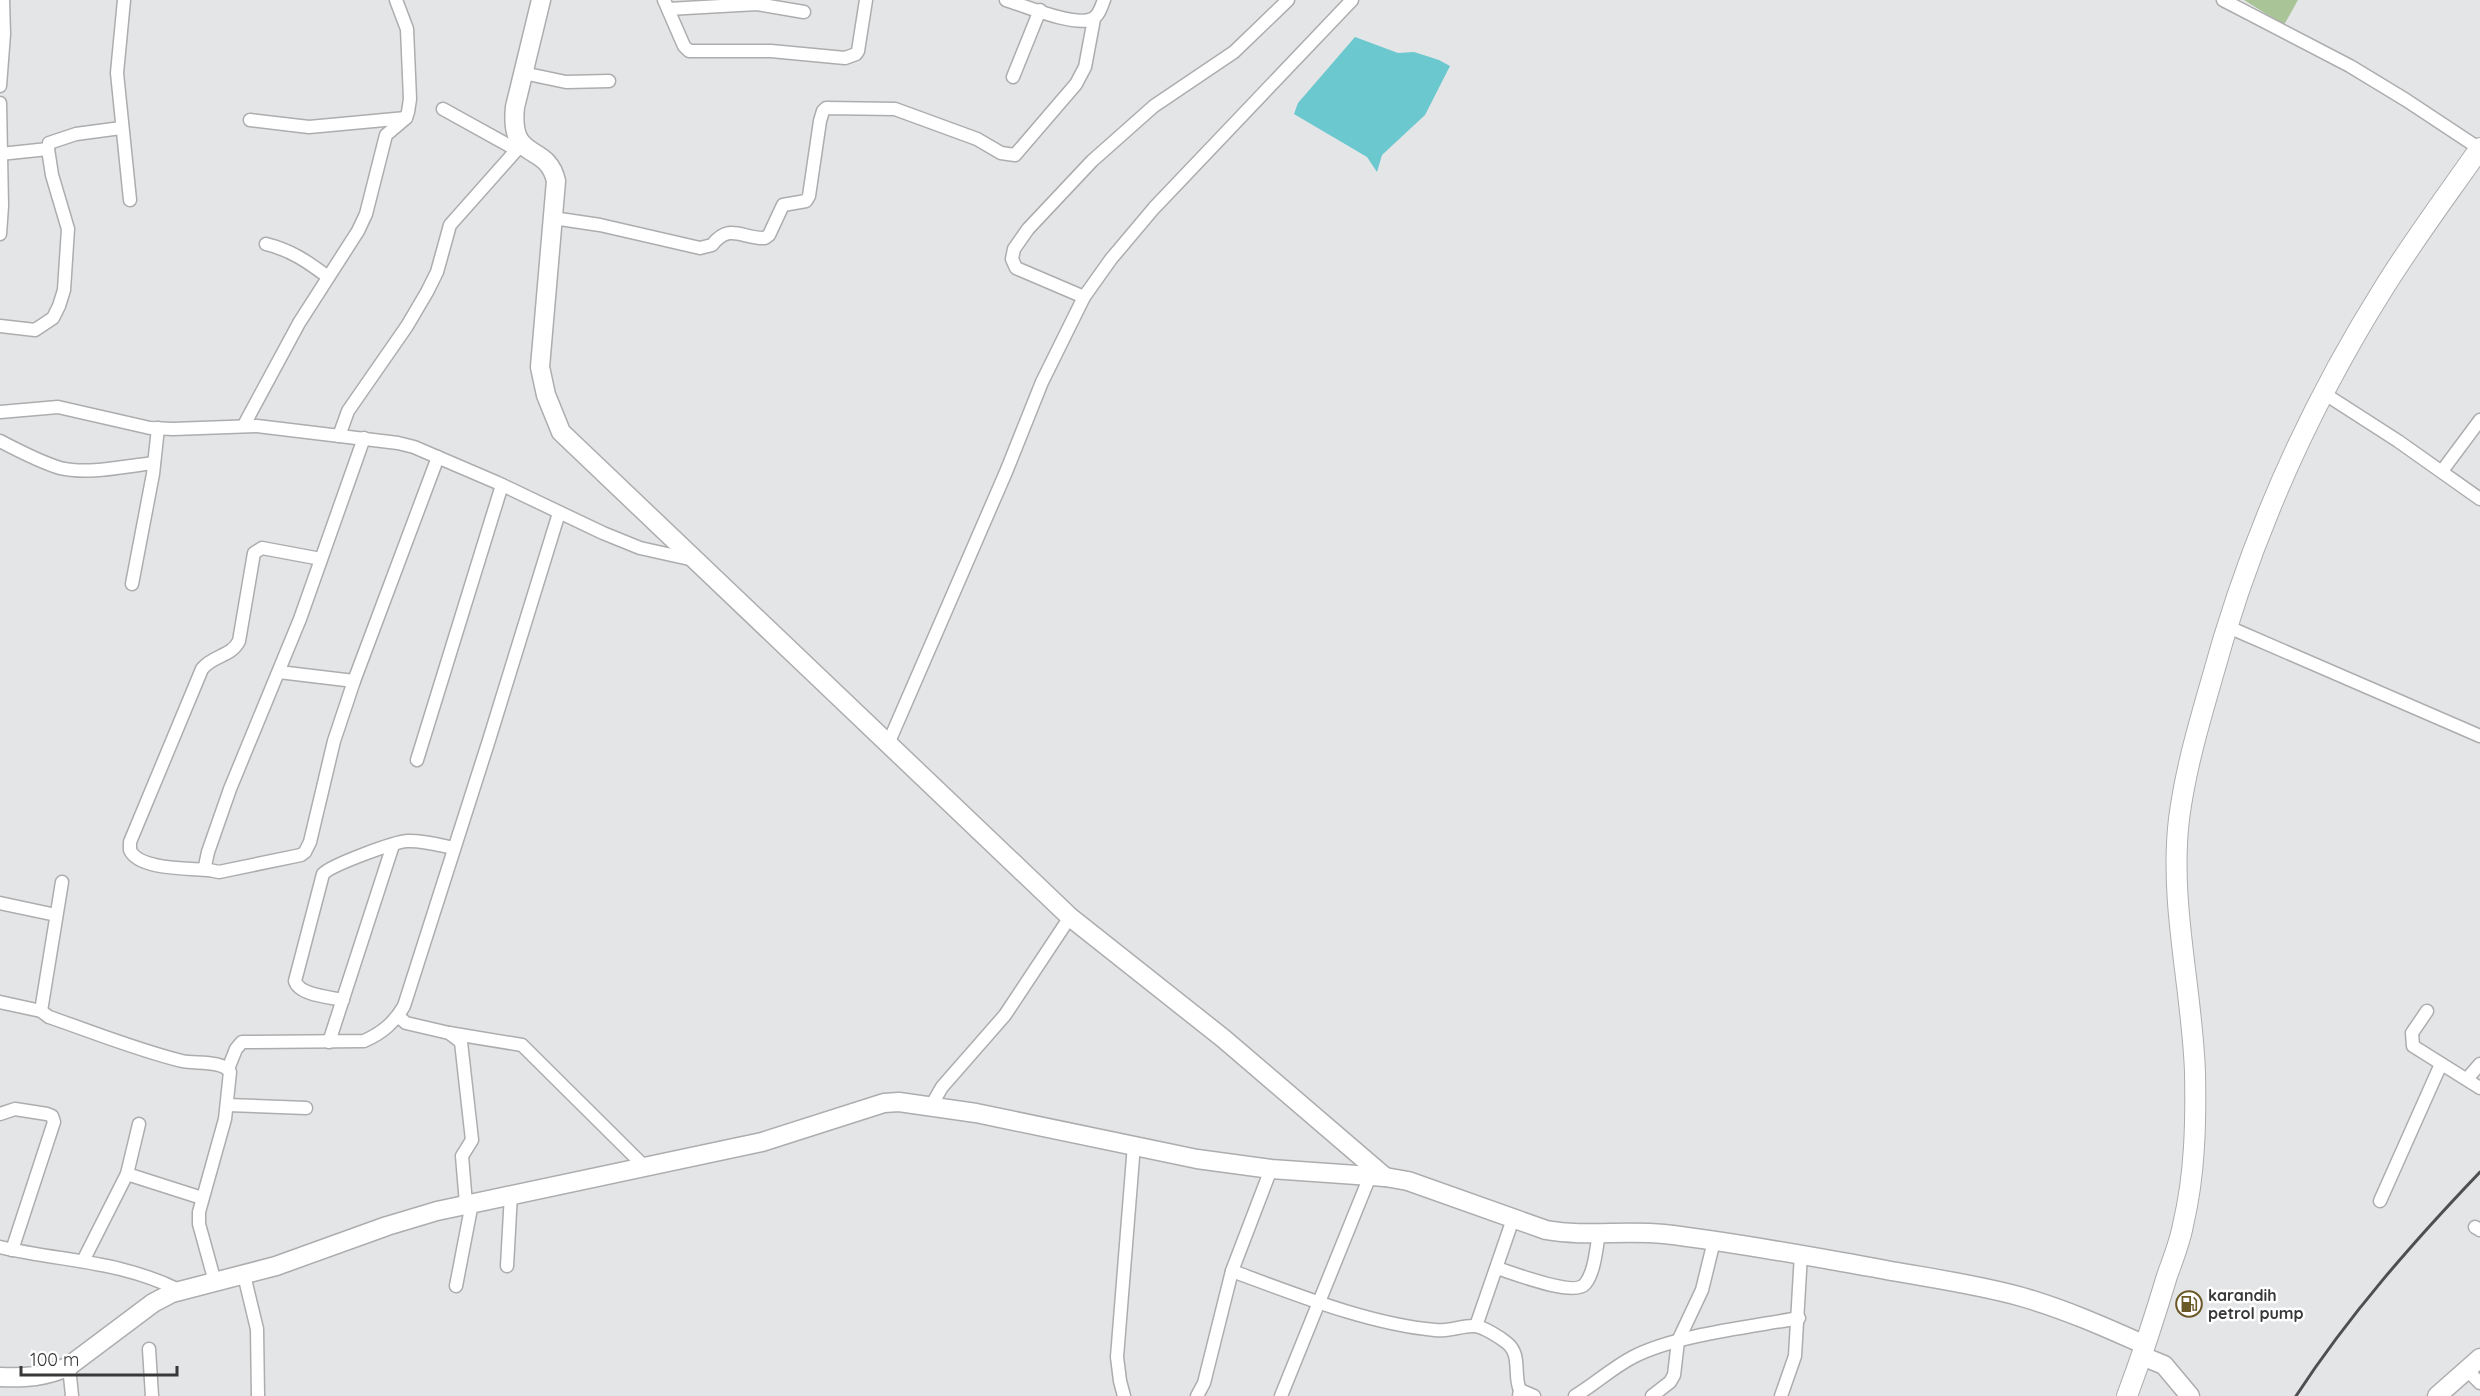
<svg xmlns="http://www.w3.org/2000/svg" width="2480" height="1396" viewBox="0 0 2480 1396" font-family="Quicksand,sans-serif">
<rect width="100%" height="100%" fill="#e4e5e7"/>
<polygon fill="#a9c598" points="2244,0 2298,0 2284,25"/>
<polygon fill="#6ac8ce" points="1355,37 1398,53 1414,52 1439,60 1450,66 1425,115 1382,155 1377,172 1367,157 1294,114 1298,103"/>
<g fill="none" stroke-linecap="round" stroke-linejoin="round">
<g stroke="#adadaf" stroke-width="15">
<g id="street">
<polyline points="124,0 117,73 130,200"/>
<polyline points="664,0 684,46 689,51 771,51 845,58 856,54 858,51 866,0"/>
<path d="M1006 0C1025 6 1075 27 1092 19 1099 16 1101 7 1104 0"/>
<polyline points="2223,0 2350,66 2406,100 2480,149"/>
<polyline points="668,9 757,4 804,12"/>
<polyline points="523,73 566,82 609,81"/>
<polyline points="1013,77 1040,10"/>
<polyline points="0,86 4,34 3,0"/>
<polyline points="0,103 2,206 0,234"/>
<polyline points="443,109 517,150"/>
<polyline points="250,120 309,127 406,118"/>
<polyline points="0,154 48,149 49,143 76,134 121,128"/>
<path d="M553 218 600 225 700 248 712 245C730 222 742 239 765 238L769 235 783 205 806 201 809 196 820 121 823 111 826 108 895 109 977 139 1001 153 1015 155 1076 84 1085 67 1094 19"/>
<path d="M266 244C291 250 308 262 328 277"/>
<polyline points="1084,297 1016,268 1012,259 1014,249 1028,229 1092,161 1154,106 1234,52 1288,0"/>
<polyline points="0,326 35,330 53,318 59,306 64,290 68,229 52,175 48,149"/>
<polyline points="2325,394 2398,441 2480,499"/>
<polyline points="0,412 58,407 150,428 173,429 257,426 398,443 414,447 498,483 603,533 640,548 694,560"/>
<polyline points="244,425 299,323 358,231 366,214 386,135 406,118 408,112 410,99 407,29 396,0"/>
<polyline points="339,436 348,411 407,326 427,292 437,272 450,225 521,145"/>
<polyline points="364,438 300,619 230,789 208,852 205,866 209,870 219,872 301,855 305,852 310,842 334,741 354,681 438,457"/>
<path d="M0 441C19 451 40 462 60 468 89 475 125 466 154 463"/>
<polyline points="2442,471 2480,420"/>
<polyline points="132,584 153,474 158,428"/>
<polyline points="2226,626 2480,736"/>
<polyline points="279,672 354,681"/>
<polyline points="888,744 1006,472 1042,382 1084,297 1111,259 1154,208 1352,0"/>
<polyline points="417,760 502,485"/>
<path d="M209 870C188 868 139 870 130 850V842L202 669C213 655 231 657 239 641L254 553 262 548 321 559"/>
<path d="M62 882 41 1011 49 1017C93 1032 137 1050 182 1061 196 1064 222 1060 230 1072L225 1119 199 1212V1224L215 1282"/>
<polyline points="0,903 56,915"/>
<path d="M343 1000C329 997 299 995 295 981L323 874C331 865 394 842 407 841 422 840 439 845 454 848"/>
<polyline points="0,1002 41,1011"/>
<polyline points="2427,1011 2412,1033 2413,1046 2480,1088"/>
<polyline points="398,1016 406,1023 449,1033 461,1042 472,1140 462,1156 466,1204"/>
<polyline points="449,1033 522,1045 644,1166"/>
<polyline points="329,1042 393,845"/>
<path d="M228 1069 236 1049 242 1042 364 1041C382 1033 394 1023 404 1006L489 740 559 513"/>
<polyline points="2467,1079 2480,1064"/>
<polyline points="227,1105 306,1108"/>
<polyline points="931,1106 942,1087 1005,1015 1070,917"/>
<polyline points="0,1114 15,1109 47,1114 52,1116 54,1122 12,1250"/>
<polyline points="127,1174 202,1198"/>
<polyline points="2380,1201 2441,1064"/>
<polyline points="2475,1227 2480,1230"/>
<path d="M0 1247C65 1262 119 1260 181 1291"/>
<polyline points="83,1261 127,1174 139,1124"/>
<polyline points="507,1266 511,1194"/>
<path d="M1497 1268C1513 1273 1574 1297 1585 1284 1595 1272 1596 1248 1599 1234"/>
<path d="M1232 1271C1295 1294 1368 1324 1435 1330 1448 1332 1463 1325 1475 1326 1484 1327 1501 1338 1507 1343 1522 1355 1513 1376 1520 1390L1519 1396"/>
<polyline points="244,1275 257,1329 258,1396"/>
<polyline points="456,1286 472,1203"/>
<polyline points="1476,1326 1513,1219"/>
<polyline points="149,1349 152,1396"/>
<polyline points="69,1366 72,1396"/>
<polyline points="2466,1369 2480,1383"/>
<polyline points="1520,1390 1534,1396"/>
<polyline points="1124,1396 1120,1381 1117,1357 1134,1145"/>
<polyline points="1197,1396 1204,1383 1232,1271 1271,1169"/>
<polyline points="1281,1396 1370,1176"/>
<path d="M1575 1396C1595 1384 1612 1368 1633 1357 1675 1335 1750 1327 1799 1318"/>
<polyline points="1652,1396 1670,1382 1674,1375 1678,1341 1702,1290 1714,1241"/>
<polyline points="1781,1396 1795,1356 1801,1254"/>
</g>
</g>
<g stroke="#adadaf" stroke-width="21">
<g id="secondary">
<path d="M541 0 515 107C509 164 547 141 556 181L540 367 546 395 561 432 1070 917 1224 1039 1385 1177"/>
<polyline points="2142,1356 2164,1365 2190,1396"/>
<path d="M0 1377C25 1378 46 1377 69 1366L153 1303 172 1293 276 1266 387 1226 437 1211 762 1142 884 1103 899 1102 976 1113 1197 1159 1271 1169 1385 1177 1408 1181 1546 1230C1585 1237 1624 1230 1664 1234 1733 1242 1802 1255 1870 1267 1921 1277 1972 1283 2022 1297 2064 1309 2105 1327 2145 1345"/>
<polyline points="2437,1396 2480,1358"/>
</g>
</g>
<g stroke="#adadaf" stroke-width="22">
<path id="primary" d="M2127 1396C2142 1356 2155 1316 2167 1276 2173 1259 2180 1242 2183 1225 2195 1175 2196 1123 2195 1072 2192 988 2169 903 2179 819 2185 772 2198 727 2211 682 2249 542 2308 408 2385 286 2415 238 2448 194 2480 148"/>
</g>
<use href="#street" stroke="#fff" stroke-width="12"/>
<use href="#secondary" stroke="#fff" stroke-width="18"/>
<use href="#primary" stroke="#fff" stroke-width="20"/>
<path stroke="#4f4f50" stroke-width="3" d="M2296 1396C2349 1315 2413 1242 2480 1172"/>
</g>
<defs>
<g id="fuel-ring" transform="scale(1.35)"><circle r="9.5" fill="#fff" stroke="#6b5827" stroke-width="1.5"/><path d="M-5.5-6h7V0h2V4h1.3V-2.5L3-4.5l.8-.8L6-3V5H2.5V1h-1V6h-7ZM-4.2-4.7v3.2H.2V-4.7Z" fill="#6b5827"/></g>
</defs>
<g fill-rule="evenodd">
<use href="#fuel-ring" x="2189" y="1304"/>
</g>
<g text-anchor="middle" dominant-baseline="central" stroke-width="5" stroke-linejoin="round" paint-order="stroke">
<g font-size="16" font-weight="bold" fill="#383839" stroke="#fff" text-anchor="start">
<text x="2208" y="1295">karandih<tspan x="2208" dy="18">petrol pump</tspan></text>
</g>
</g>
<path d="M21 1366v9h156v-9" fill="none" stroke="#383839" stroke-width="3"/>
<text x="30" y="1366" font-size="18" fill="#383839" stroke="#ffffff" stroke-width="4.5" paint-order="stroke">100 m</text>
</svg>
